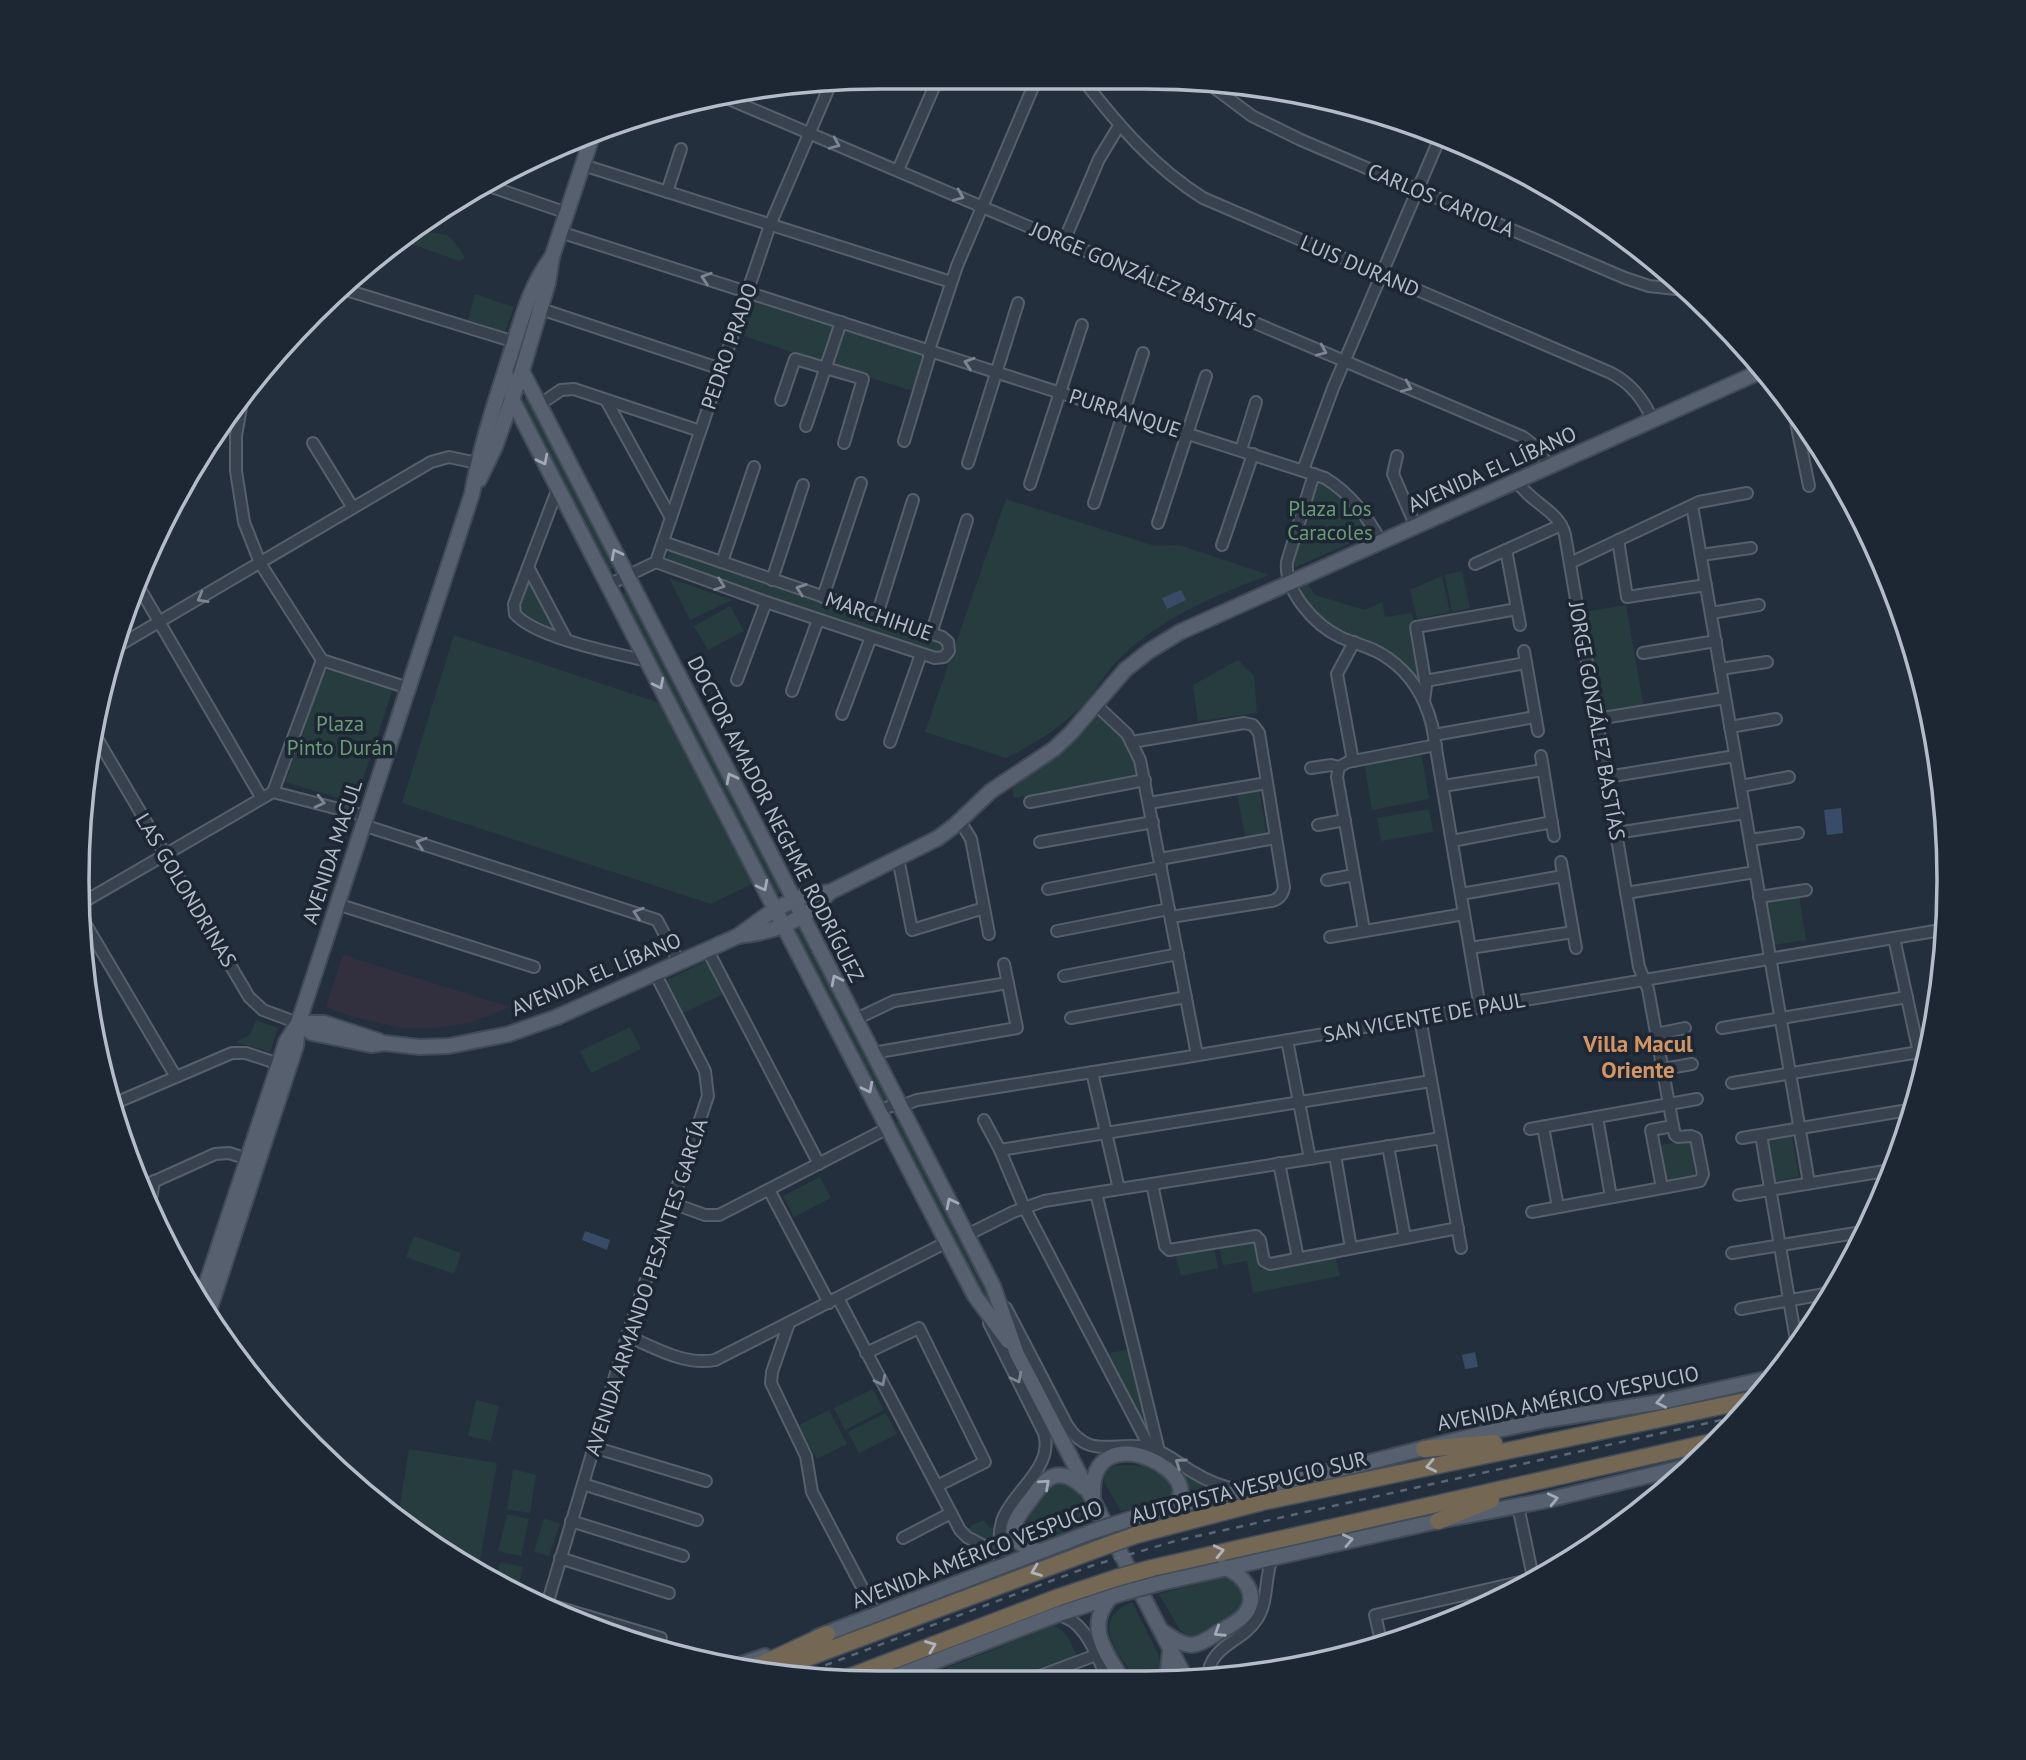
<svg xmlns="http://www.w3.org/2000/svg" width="2026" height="1760" viewBox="0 0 2026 1760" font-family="'PT Sans',sans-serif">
<rect width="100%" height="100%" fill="#242f3e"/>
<polygon fill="#32303f" points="343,954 362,961 510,1007 470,1023 436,1028 400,1028 350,1016 326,1007"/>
<g fill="#263c3f">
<polygon points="418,231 448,235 460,249 465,258 459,261 403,241"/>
<polygon points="475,294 514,307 505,332 468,320"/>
<polygon points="752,298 833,326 820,362 739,334"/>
<polygon points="843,328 936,358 924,395 832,365"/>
<polygon points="527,390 616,566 608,571 522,407"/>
<path d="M1315 480C1341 490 1354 508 1370 530L1369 535 1291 569 1289 563Z"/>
<path d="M1006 499 1155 546 1179 545 1269 575C1214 596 1165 616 1121 657 1108 669 1099 686 1088 699 1065 726 1036 743 1006 758L925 732Z"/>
<polygon points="676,550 946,644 944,651 938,653 670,564 666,560 669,551"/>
<polygon points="1462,571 1470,608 1452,612 1445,575"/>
<polygon points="528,576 554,629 528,623 518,611"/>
<polygon points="1442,576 1450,612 1417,619 1410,590"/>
<polygon points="669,578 732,600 690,620"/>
<polygon points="1308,584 1315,595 1365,610 1382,602 1385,617 1412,613 1423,678 1418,679 1390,654 1346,636 1326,624 1301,595 1301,588"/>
<polygon points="628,590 782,889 780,893 774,894 619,596"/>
<polygon points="1626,605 1644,708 1602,714 1584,612"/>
<polygon points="730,606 744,631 708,650 694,626"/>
<polygon points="454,635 660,703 752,884 711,904 402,803"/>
<polygon points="1238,660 1254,676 1257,713 1198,721 1193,685"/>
<polygon points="330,670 390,688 392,692 355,803 285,782 324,671"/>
<path d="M1098 716H1105C1125 738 1133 748 1137 778L1014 798 1012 788 1066 750Z"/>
<polygon points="1421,753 1429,799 1372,810 1364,762"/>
<polygon points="1259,789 1267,837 1246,841 1237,793"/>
<polygon points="1429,809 1433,832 1381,841 1377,818"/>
<polygon points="1799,895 1806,940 1773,945 1765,900"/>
<polygon points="798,928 803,929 891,1100 882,1104 794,934"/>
<polygon points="710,959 726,993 683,1013 667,980"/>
<polygon points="256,1020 278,1028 270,1052 236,1042 250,1035"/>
<polygon points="630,1027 641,1049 591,1073 580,1051"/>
<polygon points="901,1120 992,1292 1001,1319 981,1299 893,1124"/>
<polygon points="1792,1136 1799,1177 1775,1181 1768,1140"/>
<polygon points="1690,1140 1695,1175 1664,1182 1656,1146"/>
<polygon points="820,1177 831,1198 794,1217 783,1196"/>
<polygon points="414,1236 461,1253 454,1274 406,1257"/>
<polygon points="1255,1240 1261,1269 1335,1255 1340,1276 1253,1293 1247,1261 1223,1265 1219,1247"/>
<polygon points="1214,1248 1218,1268 1181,1276 1176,1256"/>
<polygon points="1131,1349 1150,1437 1109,1353"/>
<polygon points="873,1389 884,1410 845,1430 834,1408"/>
<polygon points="476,1400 499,1406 491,1441 468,1436"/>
<polygon points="829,1410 847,1444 817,1459 799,1425"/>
<polygon points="886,1413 897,1434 859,1453 848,1432"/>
<polygon points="409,1449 497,1463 478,1571 434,1547 398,1516"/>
<polygon points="1126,1465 1143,1466 1171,1480 1175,1491 1173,1499 1121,1511 1104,1482 1105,1471 1114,1466"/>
<polygon points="1178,1468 1206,1489 1219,1491 1184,1500 1177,1473"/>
<polygon points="513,1469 536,1475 530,1513 507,1509"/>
<path d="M1065 1482 1076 1487 1095 1522 1037 1545C1015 1534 1029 1516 1038 1502 1042 1496 1047 1488 1053 1485 1057 1483 1061 1483 1065 1482Z"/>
<polygon points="507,1514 529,1519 521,1556 498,1551"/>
<polygon points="544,1518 560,1524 549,1556 534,1552"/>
<polygon points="984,1520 989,1527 995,1529 995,1537 991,1543 986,1544 967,1532 972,1525"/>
<polygon points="500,1562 523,1567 517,1592 496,1581"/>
<path d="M1226 1576 1237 1580 1246 1597C1233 1623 1218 1628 1192 1638L1180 1630 1159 1594Z"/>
<path d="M1132 1602 1158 1654 1162 1670 1157 1679C1152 1681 1147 1683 1141 1681 1134 1678 1130 1671 1126 1665 1108 1640 1097 1617 1132 1602Z"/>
<path d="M1052 1626C1067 1628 1071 1644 1077 1656L1009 1682 910 1683Z"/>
</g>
<g fill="#394c67">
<polygon points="1181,590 1186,600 1167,609 1162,598"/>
<polygon points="1841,808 1843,833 1827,835 1824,810"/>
<polygon points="585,1231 610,1240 607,1250 582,1240"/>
<polygon points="1475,1352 1478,1367 1465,1369 1462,1355"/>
</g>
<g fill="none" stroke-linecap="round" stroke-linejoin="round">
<g stroke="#565f6c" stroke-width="14">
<g id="minor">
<path d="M1084 81C1119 126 1154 167 1203 198L1611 373C1632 384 1644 400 1653 421"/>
<polyline points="1208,83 1252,116 1301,140 1625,278 1649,286 1685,290"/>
<polyline points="724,97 1523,437 1539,449 1548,467"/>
<polyline points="583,165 951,282"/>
<polyline points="898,170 938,78"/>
<polyline points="486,185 567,213"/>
<polyline points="667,192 681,149"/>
<path d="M560 232 1325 478C1351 494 1367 516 1381 542"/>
<polyline points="1064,241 1099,159 1119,126"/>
<polyline points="343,289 515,342"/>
<polyline points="541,309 721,369"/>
<polyline points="244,390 236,436 236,471 244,522 260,563 322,660 408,688"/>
<polyline points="606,400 671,518"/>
<polyline points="781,400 795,359 863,379 844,443"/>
<polyline points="539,405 561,390 574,389 700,431"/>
<polyline points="1794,412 1809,486"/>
<polyline points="806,426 841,322"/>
<polyline points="904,441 929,358 929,350 957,266 1036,80"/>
<polyline points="313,443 353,508"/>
<polyline points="1241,450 1256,402"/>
<polyline points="1397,456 1393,474 1416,527"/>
<polyline points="968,463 1018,303"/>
<polyline points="1303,470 1333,388 1441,135"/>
<path d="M1314 474 1287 562C1284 591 1315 625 1340 637 1357 645 1374 647 1389 659 1412 675 1425 698 1432 725L1480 1008"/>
<path d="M1517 481C1530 503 1559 510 1565 535L1639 967 1648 989 1673 1126 1651 1130 1662 1188"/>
<polyline points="1030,484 1082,325"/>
<path d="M558 488 514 604 515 614C536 638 614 653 647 661"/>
<polyline points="1094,503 1143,353"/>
<polyline points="1691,507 1693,511 1809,1183"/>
<polyline points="1158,523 1206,376"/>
<polyline points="1618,540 1627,597 1706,585"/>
<polyline points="1222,545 1253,454"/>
<polyline points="1506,550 1520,625"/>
<polyline points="1701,555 1751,548"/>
<polyline points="656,562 766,602 935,658 944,657 949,651 948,642 942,637 663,542"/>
<polyline points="722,562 754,467"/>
<polyline points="1570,563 1699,502 1747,493"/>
<polyline points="1475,564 1561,525"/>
<polyline points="528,567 566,639"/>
<polyline points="772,580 803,485"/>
<polyline points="136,582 261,797"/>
<polyline points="608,585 656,562 770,225 831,83"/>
<polyline points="823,597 861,483"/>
<polyline points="1711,613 1759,605"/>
<polyline points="877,615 913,500"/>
<polyline points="931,634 967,520"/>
<polyline points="118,646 431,462 449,457 477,463"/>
<polyline points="1524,651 1538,731"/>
<polyline points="1643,653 1716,641"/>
<polyline points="1720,669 1767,662"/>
<polyline points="737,680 766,602"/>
<polyline points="1425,681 1526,663"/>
<polyline points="792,691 818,620"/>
<polyline points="1424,701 1426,686 1416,627 1517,609"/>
<polyline points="1095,704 1127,734 1140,760 1197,1055"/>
<polyline points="842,714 871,637"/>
<polyline points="1597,719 1725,698"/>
<polyline points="1730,727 1776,719"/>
<polyline points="95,735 249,997 263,1010 298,1023"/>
<polyline points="1434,735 1535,717"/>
<polyline points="890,742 921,654"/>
<path d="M1132 742 1244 723 1253 725 1259 733 1284 887C1283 894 1279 899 1272 901L1171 917"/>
<polyline points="1541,756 1554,836"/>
<polyline points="1353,761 1337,674 1354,642"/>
<polyline points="1339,767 1337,777 1364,930"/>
<polyline points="1311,768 1331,765 1339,767 1348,762 1436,745"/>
<polyline points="1607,777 1735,756"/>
<polyline points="1443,786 1543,770"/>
<polyline points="1741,786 1789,777"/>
<polyline points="273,792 322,660"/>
<polyline points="1030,802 1145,780"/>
<polyline points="1149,803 1267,783"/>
<polyline points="960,821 971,839 989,934"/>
<polyline points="363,825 657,920 679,962"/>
<polyline points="1318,825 1345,820"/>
<polyline points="1616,833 1745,813"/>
<polyline points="1750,840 1798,833"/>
<polyline points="1452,841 1552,822"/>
<polyline points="1040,842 1153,822"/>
<polyline points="898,858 912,930 984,908"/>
<polyline points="1160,859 1276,838"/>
<polyline points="1561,862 1576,948"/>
<polyline points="1327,880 1354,875"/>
<polyline points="1048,889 1161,867"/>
<polyline points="1626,893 1755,872"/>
<polyline points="1461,894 1563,876"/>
<polyline points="1759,897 1806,890"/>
<polyline points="80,904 273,792 366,816"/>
<polyline points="337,904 534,967"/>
<polyline points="79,913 176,1077"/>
<polyline points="1057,931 1169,909"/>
<polyline points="1330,937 1464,914"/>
<polyline points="1894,938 1924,1076"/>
<polyline points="1470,948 1573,932"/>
<polyline points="707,949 819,1164"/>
<polyline points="1064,976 1178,954"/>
<polyline points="1071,1018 1186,997"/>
<polyline points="1420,1018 1461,1248"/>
<polyline points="856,1019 894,1001 1008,983"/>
<polyline points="1722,1028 1907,997"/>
<polyline points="1656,1034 1685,1028"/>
<polyline points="1287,1040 1310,1159"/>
<polyline points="873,1053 1017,1028 1004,964"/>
<polyline points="1663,1069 1692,1064"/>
<polyline points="1092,1072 1119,1189"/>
<polyline points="1732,1083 1919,1052"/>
<polyline points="113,1104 232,1053 246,1053 279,1064"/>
<polyline points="879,1111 891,1106 901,1106 917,1100 1187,1057 1947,929"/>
<polyline points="1597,1117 1611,1197"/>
<polyline points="984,1120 1000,1150 1024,1207 1150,1448"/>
<polyline points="1543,1127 1558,1207"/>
<polyline points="1530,1129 1697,1099"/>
<polyline points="1761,1135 1797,1346"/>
<polyline points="1742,1138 1914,1109"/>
<polyline points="1388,1146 1405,1238"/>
<polyline points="1000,1150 1431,1081"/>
<polyline points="1335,1155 1351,1248"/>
<polyline points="1279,1163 1298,1258"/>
<polyline points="1152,1184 1165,1246 1169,1250 1256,1236 1260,1240 1264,1261 1270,1264 1458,1228"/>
<polyline points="142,1187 215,1154 229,1153 248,1159"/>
<polyline points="769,1190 829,1303"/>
<polyline points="1096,1193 1159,1451"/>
<polyline points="1739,1195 1891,1170"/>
<polyline points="672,1203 705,1215 719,1215 888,1128"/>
<polyline points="150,1204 154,1181"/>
<polyline points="1532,1212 1700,1181 1703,1174 1696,1138 1691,1136 1678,1137 1675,1135 1673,1126"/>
<polyline points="967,1235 1013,1212 1044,1201 1441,1138"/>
<polyline points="1732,1253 1868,1231"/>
<polyline points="838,1298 960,1530 967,1537 999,1554"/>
<path d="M1006 1308 1067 1425C1090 1462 1118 1439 1151 1448 1167 1453 1179 1464 1193 1472 1207 1481 1223 1487 1239 1490"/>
<polyline points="1741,1309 1830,1293"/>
<polyline points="789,1323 772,1372 771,1383 806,1456 812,1492 876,1614"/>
<path d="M989 1323 1044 1433C1054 1466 1017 1488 1004 1516 998 1528 999 1547 1000 1560"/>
<path d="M627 1336C654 1347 684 1366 715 1360L947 1242"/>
<polyline points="866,1353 919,1328 985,1462 937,1486"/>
<polyline points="593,1447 706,1481"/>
<polyline points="583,1484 697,1520"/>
<polyline points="1518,1506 1534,1582"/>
<polyline points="571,1521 683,1556"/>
<polyline points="903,1538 951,1513"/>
<polyline points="560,1558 669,1593"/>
<polyline points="547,1604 661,1638"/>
<polyline points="546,1608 627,1336 708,1096 705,1071 655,973"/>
<path d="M1056 1615C1086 1618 1097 1658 1109 1682"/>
<polyline points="1382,1645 1375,1615 1533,1579"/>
<path d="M1207 1680C1210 1643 1241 1644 1257 1619 1269 1601 1264 1576 1273 1556"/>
<polyline points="1024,1682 1096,1655"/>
</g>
</g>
<g stroke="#414a57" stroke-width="18">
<g id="major">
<polyline points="522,371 993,1286 1017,1354 1187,1681"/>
<polyline points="505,372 512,399 942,1233 975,1296 1008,1341"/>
<polyline points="479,480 495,447 522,371 548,283 552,257 593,134"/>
<path d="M738 936C776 932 804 921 830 892"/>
<polyline points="298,1023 312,1033 371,1045 384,1043 419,1047 449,1046 509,1034 557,1017 738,936 775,909 806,895 830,892 938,838 954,826 991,791 1054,749 1071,733 1125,670 1149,651 1180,632 1764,370"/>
<polyline points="298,1023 324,1023 379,1041"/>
<path d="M200 1303 279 1064 286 1042 298 1023 302 1012 472 494C480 448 494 406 508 362 520 326 528 288 552 257"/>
<polyline points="208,1314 296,1046 298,1025"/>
<path d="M1093 1497C1088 1407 1223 1481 1167 1508"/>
<polyline points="1127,1520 1166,1508 1350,1467 1488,1432 1546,1420 1661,1402 1775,1377"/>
<path d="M1038 1551C1000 1541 1013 1521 1031 1499 1037 1491 1044 1479 1054 1476 1066 1473 1076 1480 1084 1488"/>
<polyline points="1160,1583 1438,1521 1543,1501 1693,1465"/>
<path d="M1111 1597C1084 1626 1106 1653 1124 1682"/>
<path d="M1162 1631C1171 1637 1181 1645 1192 1645 1201 1644 1210 1638 1217 1633 1226 1628 1239 1622 1245 1614 1260 1594 1243 1574 1223 1567"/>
<polyline points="817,1637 1091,1532"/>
<polyline points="730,1668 765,1656"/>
<polyline points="1163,1681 1168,1670 1170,1651"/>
<polyline points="879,1683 1056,1615 1123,1593"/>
</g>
</g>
<g stroke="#434c59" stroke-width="19">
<g id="highway">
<polyline points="1424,1449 1494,1443"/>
<polyline points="1438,1521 1491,1500"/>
<polyline points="1136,1535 1262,1502 1755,1399"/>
<polyline points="1152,1568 1716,1441"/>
<polyline points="749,1670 827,1634"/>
<polyline points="770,1672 1100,1548"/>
<polyline points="844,1679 1059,1597 1116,1578"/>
</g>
</g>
<use href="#minor" stroke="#38414e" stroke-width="10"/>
<use href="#major" stroke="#56606e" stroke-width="14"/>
<use href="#highway" stroke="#746855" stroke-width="16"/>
<polyline stroke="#5a6575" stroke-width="2.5" stroke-dasharray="7 7" stroke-linecap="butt" points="799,1675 1091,1566 1175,1541 1739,1416"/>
<g stroke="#414a57" stroke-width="18" stroke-linecap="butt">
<g id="major-bridge">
<polyline points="1091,1532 1127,1520"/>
<polyline points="1123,1593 1160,1583"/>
</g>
</g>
<g stroke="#434c59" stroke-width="19" stroke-linecap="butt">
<g id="highway-bridge">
<polyline points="1100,1548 1136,1535"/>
<polyline points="1116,1578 1152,1568"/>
</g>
</g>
<use href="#major-bridge" stroke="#56606e" stroke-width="14"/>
<use href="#highway-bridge" stroke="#746855" stroke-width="16"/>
</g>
<defs><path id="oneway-chevron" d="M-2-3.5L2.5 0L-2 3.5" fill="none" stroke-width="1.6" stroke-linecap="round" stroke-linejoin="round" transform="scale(1.75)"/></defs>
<g stroke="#7c8592">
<use href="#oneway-chevron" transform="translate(835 144) rotate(23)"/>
<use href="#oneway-chevron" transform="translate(959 196) rotate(23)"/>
<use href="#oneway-chevron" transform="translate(706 278) rotate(-162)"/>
<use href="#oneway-chevron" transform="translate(1322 351) rotate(23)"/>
<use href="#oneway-chevron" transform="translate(969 363) rotate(-162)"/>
<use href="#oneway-chevron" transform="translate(1407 387) rotate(23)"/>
<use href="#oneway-chevron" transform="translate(720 585) rotate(20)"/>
<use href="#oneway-chevron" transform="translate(801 589) rotate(-161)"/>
<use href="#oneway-chevron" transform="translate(202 598) rotate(150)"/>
<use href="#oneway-chevron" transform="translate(320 802) rotate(14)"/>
<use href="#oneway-chevron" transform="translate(421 843) rotate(-162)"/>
<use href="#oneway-chevron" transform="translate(638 913) rotate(-162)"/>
<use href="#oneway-chevron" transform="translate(1017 1378) rotate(63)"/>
<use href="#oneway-chevron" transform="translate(881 1381) rotate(62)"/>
<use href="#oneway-chevron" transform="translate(1180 1463) rotate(-145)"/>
</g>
<g stroke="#a1aab7">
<use href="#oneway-chevron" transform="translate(543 460) rotate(63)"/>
<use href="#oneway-chevron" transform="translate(616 554) rotate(-117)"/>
<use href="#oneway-chevron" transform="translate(659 684) rotate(63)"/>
<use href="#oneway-chevron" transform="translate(731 778) rotate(-117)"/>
<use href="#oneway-chevron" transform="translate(763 886) rotate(63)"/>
<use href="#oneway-chevron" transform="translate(836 980) rotate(-117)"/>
<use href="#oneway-chevron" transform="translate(868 1088) rotate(63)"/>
<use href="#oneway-chevron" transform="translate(951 1203) rotate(-117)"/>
<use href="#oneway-chevron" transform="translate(1661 1402) rotate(169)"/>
<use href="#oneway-chevron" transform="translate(1045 1484) rotate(-42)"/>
<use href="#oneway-chevron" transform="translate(1553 1499) rotate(-13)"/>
<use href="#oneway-chevron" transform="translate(1348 1540) rotate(-12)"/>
<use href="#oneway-chevron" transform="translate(1219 1632) rotate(147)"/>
</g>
<g stroke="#aeb4bd">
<use href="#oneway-chevron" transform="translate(1431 1466) rotate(168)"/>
<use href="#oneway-chevron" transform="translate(1219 1551) rotate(-13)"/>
<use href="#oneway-chevron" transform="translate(1036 1571) rotate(159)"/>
<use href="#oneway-chevron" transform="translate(931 1646) rotate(-21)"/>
</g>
<g text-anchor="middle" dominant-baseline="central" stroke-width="7" stroke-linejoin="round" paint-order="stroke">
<g font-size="21" fill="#b4bcc9" stroke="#1d2633">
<text transform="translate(1441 200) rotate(23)">CARLOS CARIOLA</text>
<text transform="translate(1360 266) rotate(23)">LUIS DURAND</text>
<text transform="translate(1143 275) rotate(23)">JORGE GONZÁLEZ BASTÍAS</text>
<text transform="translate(729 346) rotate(-71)">PEDRO PRADO</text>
<text transform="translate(1125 413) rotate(18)">PURRANQUE</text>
<text transform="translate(1492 469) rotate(-24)">AVENIDA EL LÍBANO</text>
<text transform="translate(879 616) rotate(19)">MARCHIHUE</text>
<text transform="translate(1597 721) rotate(80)">JORGE GONZÁLEZ BASTÍAS</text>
<text transform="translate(776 819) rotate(63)">DOCTOR AMADOR NEGHME RODRÍGUEZ</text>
<text transform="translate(332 852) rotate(-72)">AVENIDA MACUL</text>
<text transform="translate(186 890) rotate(59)">LAS GOLONDRINAS</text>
<text transform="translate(596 974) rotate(-23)">AVENIDA EL LÍBANO</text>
<text transform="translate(1424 1017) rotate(-10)">SAN VICENTE DE PAUL</text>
<text transform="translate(646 1287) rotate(-72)">AVENIDA ARMANDO PESANTES GARCÍA</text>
<text transform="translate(1568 1398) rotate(-11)">AVENIDA AMÉRICO VESPUCIO</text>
<text transform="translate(1249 1487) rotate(-14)">AUTOPISTA VESPUCIO SUR</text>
<text transform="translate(977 1554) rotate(-21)">AVENIDA AMÉRICO VESPUCIO</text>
</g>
<g font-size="21" fill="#6b9a76" stroke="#1d2633">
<text x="1330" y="508">Plaza Los<tspan x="1330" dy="24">Caracoles</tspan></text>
<text x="340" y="723">Plaza<tspan x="340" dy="24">Pinto Durán</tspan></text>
</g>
<g font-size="23" font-weight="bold" fill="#d59563" stroke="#1d2633">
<text x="1638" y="1043">Villa Macul<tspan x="1638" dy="26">Oriente</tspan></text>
</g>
</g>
<path d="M0 0H2026V1760H0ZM880 89H1146A791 791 0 0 1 1937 880V880A791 791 0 0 1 1146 1671H880A791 791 0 0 1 89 880V880A791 791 0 0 1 880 89Z" fill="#1d2633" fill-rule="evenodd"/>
<path fill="none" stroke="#b4bcc9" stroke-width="3.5" d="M880 89H1146A791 791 0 0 1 1937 880V880A791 791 0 0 1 1146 1671H880A791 791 0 0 1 89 880V880A791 791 0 0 1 880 89Z"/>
</svg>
